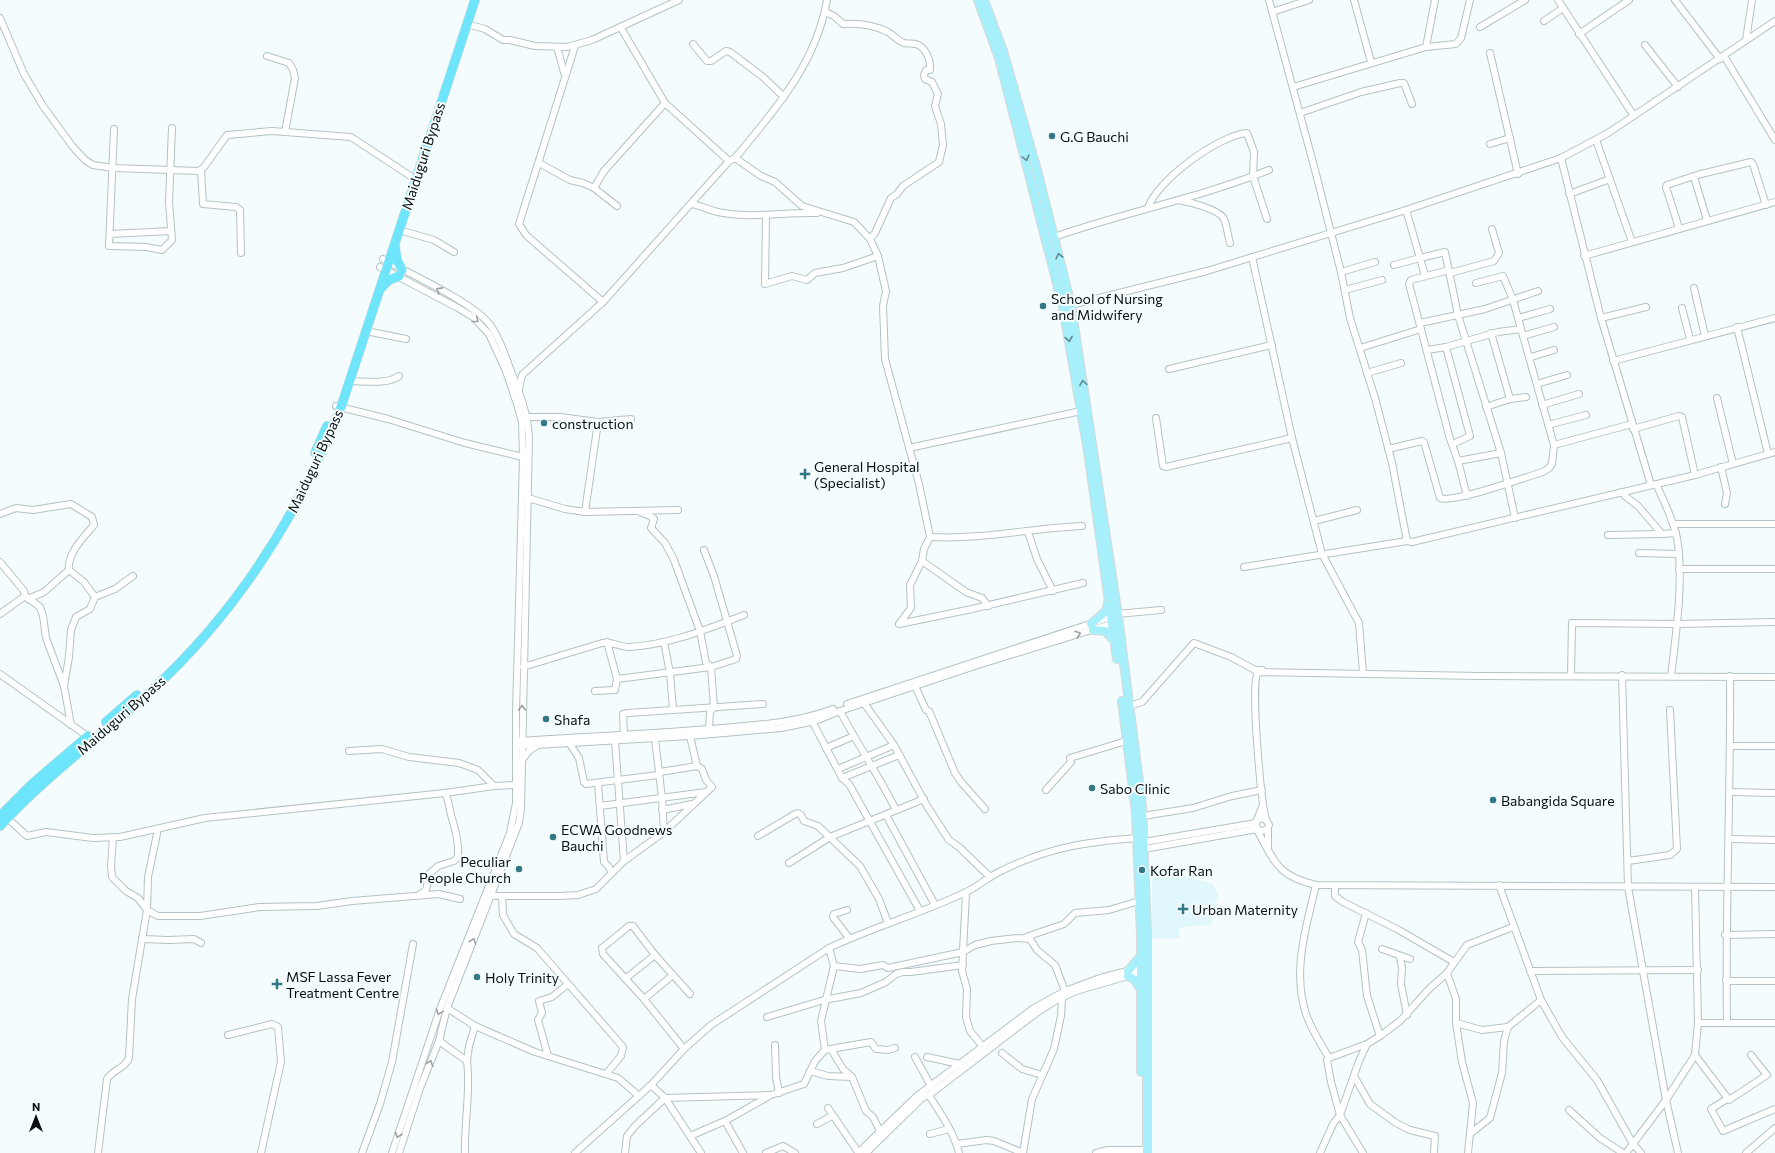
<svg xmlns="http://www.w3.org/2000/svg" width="1775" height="1153" viewBox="0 0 1775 1153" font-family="Commissioner,sans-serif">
<rect width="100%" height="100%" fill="#f4fcfe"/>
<polygon fill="#e0f8fc" points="1152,872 1175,873 1213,884 1218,895 1211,924 1179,928 1179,938 1151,939"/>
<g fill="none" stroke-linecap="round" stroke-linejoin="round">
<g stroke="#b4c2c5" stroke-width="8">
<g id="minor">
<polyline points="1269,0 1315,170 1341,272 1350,318 1375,398 1392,463 1407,541"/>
<polyline points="1354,0 1371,62"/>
<polyline points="1558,0 1634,116"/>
<polyline points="1675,0 1720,59"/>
<path d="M825 12 834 16 843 24C858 23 874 25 888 32 893 35 898 41 904 43 907 44 912 43 916 44 926 47 931 61 930 70H926L924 75 925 79 932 82 938 94 935 106 941 124 943 145 939 162 903 186 897 194 891 198 875 233 870 239"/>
<polyline points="1272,12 1309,0"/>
<polyline points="0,18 24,74 43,106 73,147 85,160 93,165 113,168 199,171 204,167 227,135 272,131 351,137 415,179"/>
<polyline points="1544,21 1563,8"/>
<polyline points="467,24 485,29 503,40 510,40 535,46 567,47 592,40 679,0"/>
<polyline points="1480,27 1525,0"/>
<polyline points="621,28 665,103 729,161"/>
<polyline points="1579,34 1629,0"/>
<polyline points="1746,40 1752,0"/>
<polyline points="693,44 707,61 711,61 726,51 730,52 763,77 784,97"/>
<polyline points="1645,45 1678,87"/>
<polyline points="575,46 519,224 526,235 603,302"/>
<polyline points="557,47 565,76"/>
<polyline points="1426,47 1435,0"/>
<polyline points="1490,53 1518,174"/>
<polyline points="267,56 289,63 293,70 295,78 285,132"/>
<polyline points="1724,56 1775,140"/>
<polyline points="1293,87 1426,47 1456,44 1461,38 1470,0"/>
<polyline points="1300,113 1361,92 1400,83 1404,83 1412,104"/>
<polyline points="114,129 109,246 146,247 162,250 172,240 169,202 172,128"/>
<polyline points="1596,140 1632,242"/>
<polyline points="1490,144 1510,138"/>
<polyline points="735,158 761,176 775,182 802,206 854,222 870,239 878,256 886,291 883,306 885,359 919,484 930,537 924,549 922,561 910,585 911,608 899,624 972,609 1083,583"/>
<polyline points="1561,158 1601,318 1651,485"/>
<polyline points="539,163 570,180 583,183 594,188 604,171 665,103"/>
<polyline points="201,170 203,204 236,207 240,210 241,253"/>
<polyline points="1694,177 1707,220"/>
<polyline points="594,188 617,206"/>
<polyline points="1569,194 1610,179"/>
<path d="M1178 200C1189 202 1219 209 1224 219 1227 226 1228 236 1230 243"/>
<path d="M691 204C701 205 708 210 718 212 750 219 784 212 817 213"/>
<path d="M1148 208C1156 181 1219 135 1247 133L1254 152 1253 176 1267 219"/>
<polyline points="1406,210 1420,258 1445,252 1458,315 1501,453 1515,518"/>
<polyline points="766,215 765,284 792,276 807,280 815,273 843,268 878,256"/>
<polyline points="1679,228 1666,187 1667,185 1697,175 1751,162 1753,164 1766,205"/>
<polyline points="399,230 434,240 454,252"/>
<polyline points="110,234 171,231"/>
<path d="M1054 237C1125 212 1199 198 1269 170"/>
<polyline points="1584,256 1775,202"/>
<polyline points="1252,257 1292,438 1322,554 1359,623 1363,673"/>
<path d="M383 259C410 274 475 303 491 326 501 340 506 358 512 374 521 395 528 415 529 438L521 809 519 823 447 1008 439 1041 420 1088 399 1153"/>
<polyline points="1394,265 1420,258 1425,276"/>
<polyline points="380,267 458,308 473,317 489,334 506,371 517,404 522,422 523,458 516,712 516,803 510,833 440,1009 392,1153"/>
<polyline points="1449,270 1411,280 1409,284 1450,439 1458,461 1501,453"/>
<polyline points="1341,272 1375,262"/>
<polyline points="1450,273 1494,261 1499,253 1492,229"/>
<polyline points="1476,283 1503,276 1513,300 1521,329"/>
<polyline points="1694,288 1705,336"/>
<polyline points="1345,290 1382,280"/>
<polyline points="1067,306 1207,271 1406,210 1561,158 1608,133 1775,21"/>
<polyline points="1682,308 1690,339"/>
<polyline points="1518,318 1550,309"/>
<polyline points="1601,318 1646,307"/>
<polyline points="1420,323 1485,309 1538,291"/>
<polyline points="1737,327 1768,454"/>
<polyline points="366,331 406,339"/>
<polyline points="1446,347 1470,436 1453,444"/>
<polyline points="1360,348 1421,329"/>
<polyline points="1427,350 1446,347 1498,332 1521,329 1523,336 1554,327"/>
<polyline points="1531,357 1554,350"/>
<polyline points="1613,361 1775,318"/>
<polyline points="1169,369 1272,345"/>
<polyline points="1367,373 1401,363"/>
<path d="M349 381C364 381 387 385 399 376"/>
<polyline points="1537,384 1567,375"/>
<path d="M519 389 522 375 603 302 729 161 735 158C775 110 816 64 827 0"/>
<polyline points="1717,398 1733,464"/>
<polyline points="1510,399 1526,397"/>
<polyline points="1542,405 1579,394"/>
<polyline points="336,406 388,419 465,443 527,458"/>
<polyline points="1486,407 1510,399 1491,333"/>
<polyline points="527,417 560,417 598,422 631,419"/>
<polyline points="1156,418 1163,466 1166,467 1292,438"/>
<polyline points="1548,425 1586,415"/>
<polyline points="1633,429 1679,416 1682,417 1695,475"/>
<polyline points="1554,445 1632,424"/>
<polyline points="909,448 1081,411"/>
<path d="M1388 449 1422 441 1424 442 1440 498C1453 504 1525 477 1543 472L1549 468 1552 464 1554 445 1523 336"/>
<polyline points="1458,461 1467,496"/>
<polyline points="1721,467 1727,493 1725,504"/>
<path d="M1656 484C1664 501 1673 519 1677 538 1684 578 1676 635 1671 676"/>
<polyline points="1622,492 1625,496 1638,506 1662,534 1676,533"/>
<polyline points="528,498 565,509 585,512 678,510"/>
<polyline points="585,512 598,422"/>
<polyline points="640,512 650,516 654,519 651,528 665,543 674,560 700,631 706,663 711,667 714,708"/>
<path d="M0 514 16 508 33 510 71 504 92 517 94 525C84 537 67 553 69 570L84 582 95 597"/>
<polyline points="1314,521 1357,510"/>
<polyline points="1673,524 1775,524"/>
<polyline points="1028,532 1037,559 1053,591"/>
<polyline points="1608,535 1662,534"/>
<path d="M930 537C982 540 1031 528 1082 526"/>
<polyline points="1639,553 1678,554"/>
<polyline points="922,561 966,592 982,598 988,606"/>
<polyline points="0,562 24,591 25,596 40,607 43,616 46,638 64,686"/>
<polyline points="1244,567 1407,541 1412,542 1695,475 1775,452"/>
<polyline points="1679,569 1775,569"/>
<polyline points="28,599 44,592 69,570"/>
<polyline points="0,614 25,596"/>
<polyline points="1117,614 1161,610"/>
<polyline points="607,642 617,679"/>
<polyline points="664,642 670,673 673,709"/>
<path d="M523 667 602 643C612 641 619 647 629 647 669 645 707 629 744 615"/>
<polyline points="0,674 90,738"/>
<polyline points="1571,675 1572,623 1677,624 1775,622"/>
<polyline points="1622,675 1628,887 1666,1100 1678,1153"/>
<polyline points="915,686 926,710 929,711 955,773 961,782 985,809"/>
<polyline points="595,691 615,690 617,679 711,667 736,659 737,656 714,576 704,550"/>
<polyline points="864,703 894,745 927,806 949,840 959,847 989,876"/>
<polyline points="847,704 1114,616"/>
<polyline points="1128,706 1142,702 1194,643 1231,657 1255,670 1262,670"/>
<path d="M840 711C858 745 879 776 896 810"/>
<polyline points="812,721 842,778 849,784 920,911"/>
<polyline points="71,725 64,686 69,657 71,630 76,617 90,609 95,597 115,589 133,576"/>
<polyline points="709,729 710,711 714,708"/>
<polyline points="624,736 623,714 628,713 763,704"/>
<polyline points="690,736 697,766"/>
<polyline points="655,739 662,798 664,832"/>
<path d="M519 741C582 737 646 734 710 729 752 725 793 724 833 709"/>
<polyline points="615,741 624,861"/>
<polyline points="519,746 690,736 781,728 815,721 840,711 978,665 1114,623"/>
<polyline points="1731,746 1775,746"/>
<polyline points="826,748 854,736"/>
<polyline points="349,751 382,749 409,757 459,763 478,770 494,786"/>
<polyline points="522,760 529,751 538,745"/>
<polyline points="838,769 894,745"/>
<polyline points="842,778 899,755"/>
<polyline points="598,783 604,862 609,867 611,872"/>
<polyline points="1046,790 1071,762 1070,758 1126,741"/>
<polyline points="1730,792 1775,793"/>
<polyline points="600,806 706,792"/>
<polyline points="662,810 692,804"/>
<polyline points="886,815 935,905"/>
<polyline points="1143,816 1193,808 1232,796 1262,790"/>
<polyline points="7,818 27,836 46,832 93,838 120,837 205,818 445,793 494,786 515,785"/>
<polyline points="1258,820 1262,818 1267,821 1269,825 1267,830 1260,831 1255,825 1262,807"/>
<path d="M1266 820C1261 802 1250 683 1258 672L1480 676 1775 677"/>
<path d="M1257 830C1275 862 1277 876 1316 885L1775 887"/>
<polyline points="758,836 795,814 798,813 801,815 804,821 818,826 860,866 879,899 888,923"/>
<polyline points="113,837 111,866 112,877 126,891 138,898 147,910 158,916 200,916 260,907 317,906 352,901 439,894 460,899"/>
<polyline points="1729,839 1775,840"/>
<polyline points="1144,842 1256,823"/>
<polyline points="1268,847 1268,828"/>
<polyline points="1144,849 1257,829"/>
<polyline points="1628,861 1670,855 1677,849 1670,710"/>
<polyline points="789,863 830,837 924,799"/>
<path d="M1316 885C1306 927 1292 971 1306 1014 1311 1029 1321 1044 1329 1058L1327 1060 1331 1082 1340 1115 1363 1153"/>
<polyline points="1499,885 1541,1000 1562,1037 1597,1080 1633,1144 1641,1153"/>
<polyline points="1335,886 1335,896 1343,902 1397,929 1454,962"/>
<polyline points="966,893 962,971 967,989 966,1017 970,1031 983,1047"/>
<path d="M420 894C430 891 426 883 428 875L438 866 454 861 458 857C459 841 455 829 451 815 449 807 449 800 445 793"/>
<polyline points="488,896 559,896 578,895 596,889 624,861 664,832 712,787 706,780 702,769 697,766 660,772 658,775 586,784 584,782 579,758 570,744"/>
<polyline points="502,896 503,915 514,934 537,948 623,1047 621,1056 606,1074"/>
<polyline points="847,910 834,914 833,917 849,938"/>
<polyline points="1366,913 1358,942 1362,950 1367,996 1380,1036"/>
<polyline points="1725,935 1775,934"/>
<polyline points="1026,937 1064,924 1075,913 1109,910 1139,901"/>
<polyline points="142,939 169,940 194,939 201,943"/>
<polyline points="829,948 834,966 860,969 883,965 888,968 963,952 975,945 991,941 1017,938 1030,939 1037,950 1055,965 1065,991"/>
<polyline points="1382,949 1410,959"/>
<polyline points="1400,957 1402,968 1401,984 1407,1015"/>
<polyline points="1530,971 1698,970"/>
<polyline points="1447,973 1456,999 1456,1023 1462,1062 1473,1103 1468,1153"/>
<polyline points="625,979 655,955"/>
<polyline points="1726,981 1775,981"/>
<polyline points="644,999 673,975"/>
<polyline points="447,1008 475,1026 535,1052 618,1078 639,1096"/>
<polyline points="767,1017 824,1000 861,993 886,982 896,974 903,972 911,972 963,965"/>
<polyline points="1456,1023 1482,1030 1508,1027"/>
<polyline points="1698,1023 1775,1023"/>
<path d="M1727 1023C1725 908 1731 792 1730 676"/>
<polyline points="228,1035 272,1024 278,1027 281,1062 261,1153"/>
<path d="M439 1041 467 1061C471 1091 464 1122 465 1153"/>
<polyline points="775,1045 776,1077 779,1093"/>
<polyline points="684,1049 644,999 603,954 602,948 629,926 633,926 655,955 690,994"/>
<polyline points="825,1050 821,1021 834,966"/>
<polyline points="1002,1053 1022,1069 1042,1075"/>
<polyline points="1695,1055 1729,1100 1767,1075 1751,1055"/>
<polyline points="548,1056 538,1020 542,1013 539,1001 552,997 568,984"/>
<polyline points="915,1057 931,1086"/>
<polyline points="927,1057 960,1064"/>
<polyline points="1329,1058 1367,1044 1380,1036 1400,1021 1429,989 1447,973 1467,945 1513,927"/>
<polyline points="467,1061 469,1046 475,1026"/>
<polyline points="810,1071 828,1076 852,1077 843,1069 831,1049"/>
<polyline points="1354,1076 1370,1104 1396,1123 1410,1130 1435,1136 1434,1153"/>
<polyline points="852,1077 866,1111 873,1117 880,1131"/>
<polyline points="651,1085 665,1098 701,1153"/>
<path d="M929 1095C940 1113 954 1132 959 1153"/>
<polyline points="1727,1099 1711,1109 1723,1131 1775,1109"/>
<polyline points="828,1108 858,1152"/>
<polyline points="1569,1110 1600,1138 1623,1153"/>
<polyline points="725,1121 743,1153"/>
<polyline points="817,1124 832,1116"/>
<polyline points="1471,1133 1490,1118 1502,1073 1504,1041 1508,1027 1541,1000"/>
<polyline points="930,1134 949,1129"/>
<polyline points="690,1136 725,1121 771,1095 804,1084 815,1061 825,1050 871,1042 876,1049 888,1050 895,1048"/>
<polyline points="957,1144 986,1140 994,1141 1023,1153"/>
<path d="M98 1153 107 1079C113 1069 125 1069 129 1058L132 999 147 910 148 877 158 829"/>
<polyline points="362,1153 380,1104 392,1062 413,944"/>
<path d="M575 1153 651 1085 684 1049 711 1025 829 948C873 927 920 914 964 893 978 887 989 876 1003 870 1050 847 1086 842 1137 838"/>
<polyline points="625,1153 627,1136 635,1126 665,1098 770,1095"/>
<polyline points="766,1153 783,1146 795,1153"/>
<polyline points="858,1153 917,1096 1034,1008 1065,991 1100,978 1143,967"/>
<polyline points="866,1153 922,1098 929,1095 1035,1014 1055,1001 1076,991 1145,971"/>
<polyline points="1023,1153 1032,1099 1054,1049 1061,1016 1062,998"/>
<polyline points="1096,1153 1108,1150 1142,1150"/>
<polyline points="1320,1153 1333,1124 1340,1115 1359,1061 1367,1044"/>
<polyline points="1626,1153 1666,1100 1695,1055 1698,1023 1695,887"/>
<polyline points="1746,1153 1775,1128"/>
</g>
</g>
<g stroke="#d8d9d9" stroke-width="10">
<g id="major">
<polyline points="978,0 999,58 1063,307 1088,451 1117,659"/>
<polyline points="984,0 1003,51 1037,170 1071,305 1118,616 1142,806 1147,934 1147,1153"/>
<polyline points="1091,624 1106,611 1108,603"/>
<polyline points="1093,630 1105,631 1114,640"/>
<polyline points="1122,701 1136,812 1141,934 1141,1072"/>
<polyline points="1128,971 1140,957"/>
<polyline points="1128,976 1135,980 1140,988"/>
</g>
</g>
<g stroke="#d8d9d9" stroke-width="10">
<g id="highway">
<polyline points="395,247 397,260 402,270"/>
<polyline points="381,288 389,280 399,276"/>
<polyline points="315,453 327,426"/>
<polyline points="106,722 137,695"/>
<polyline points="0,816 32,784 88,736"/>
<path d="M0 826C46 776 101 736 151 691 236 613 299 514 341 407L475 0"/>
</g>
</g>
<use href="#minor" stroke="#fff" stroke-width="6"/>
<use href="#major" stroke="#a8effc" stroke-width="8"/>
<use href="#highway" stroke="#6ee5fa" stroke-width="9"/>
</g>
<defs><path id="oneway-chevron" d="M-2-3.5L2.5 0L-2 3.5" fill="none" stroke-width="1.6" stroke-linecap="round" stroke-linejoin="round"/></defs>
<g stroke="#618a92">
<use href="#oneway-chevron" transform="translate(1026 158) rotate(75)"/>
<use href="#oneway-chevron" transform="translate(1059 256) rotate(-104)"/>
<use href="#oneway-chevron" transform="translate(1069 339) rotate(80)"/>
<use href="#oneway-chevron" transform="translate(1083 383) rotate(-99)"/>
</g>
<g stroke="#9d9f9f">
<use href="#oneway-chevron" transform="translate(439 290) rotate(-151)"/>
<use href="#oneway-chevron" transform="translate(476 320) rotate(39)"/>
<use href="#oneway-chevron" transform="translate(1078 634) rotate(-17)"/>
<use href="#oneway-chevron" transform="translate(522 708) rotate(-90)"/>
<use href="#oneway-chevron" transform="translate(473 941) rotate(-69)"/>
<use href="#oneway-chevron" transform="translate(439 1012) rotate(110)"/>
<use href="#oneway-chevron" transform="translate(430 1063) rotate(-69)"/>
<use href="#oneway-chevron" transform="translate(398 1135) rotate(109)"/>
</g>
<g fill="#317784" stroke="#f4fcfe" stroke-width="1.5">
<circle cx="1052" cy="136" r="4"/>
<circle cx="1043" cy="306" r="4"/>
<circle cx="544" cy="423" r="4"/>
<path d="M803 468h4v4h4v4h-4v4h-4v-4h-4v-4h4z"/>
<circle cx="546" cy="719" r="4"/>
<circle cx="1092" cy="788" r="4"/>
<circle cx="1493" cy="800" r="4"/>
<circle cx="553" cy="837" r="4"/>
<circle cx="519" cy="869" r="4"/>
<circle cx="1142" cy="870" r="4"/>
<path d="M1181 903h4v4h4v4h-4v4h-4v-4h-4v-4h4z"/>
<circle cx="477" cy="977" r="4"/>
<path d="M275 978h4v4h4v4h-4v4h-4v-4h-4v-4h4z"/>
</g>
<g text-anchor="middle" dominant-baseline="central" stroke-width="4" stroke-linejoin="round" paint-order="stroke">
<g font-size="14" fill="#0a0f10" stroke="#f4fcfe" text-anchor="start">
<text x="1060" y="136">G.G Bauchi</text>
<text x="1051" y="298">School of Nursing<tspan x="1051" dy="16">and Midwifery</tspan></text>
<text x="552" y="423">construction</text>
<text x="814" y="466">General Hospital<tspan x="814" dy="16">(Specialist)</tspan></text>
<text x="554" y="719">Shafa</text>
<text x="1100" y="788">Sabo Clinic</text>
<text x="1501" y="800">Babangida Square</text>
<text x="561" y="829">ECWA Goodnews<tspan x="561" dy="16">Bauchi</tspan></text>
<text x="511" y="861" text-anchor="end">Peculiar<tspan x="511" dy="16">People Church</tspan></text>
<text x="1150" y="870">Kofar Ran</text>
<text x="1192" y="909">Urban Maternity</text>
<text x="286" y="976">MSF Lassa Fever<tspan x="286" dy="16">Treatment Centre</tspan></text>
<text x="485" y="977">Holy Trinity</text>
</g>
<g font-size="14" fill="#0a0f10" stroke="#f4fcfe">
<text transform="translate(423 156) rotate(-72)">Maiduguri Bypass</text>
<text transform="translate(315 461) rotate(-65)">Maiduguri Bypass</text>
<text transform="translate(121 715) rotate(-41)">Maiduguri Bypass</text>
</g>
</g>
<g transform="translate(36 1117)" stroke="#f4fcfe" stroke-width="3" paint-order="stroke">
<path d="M0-3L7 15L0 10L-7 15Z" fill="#0a0f10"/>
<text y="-6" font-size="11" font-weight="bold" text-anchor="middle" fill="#0a0f10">N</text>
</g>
</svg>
